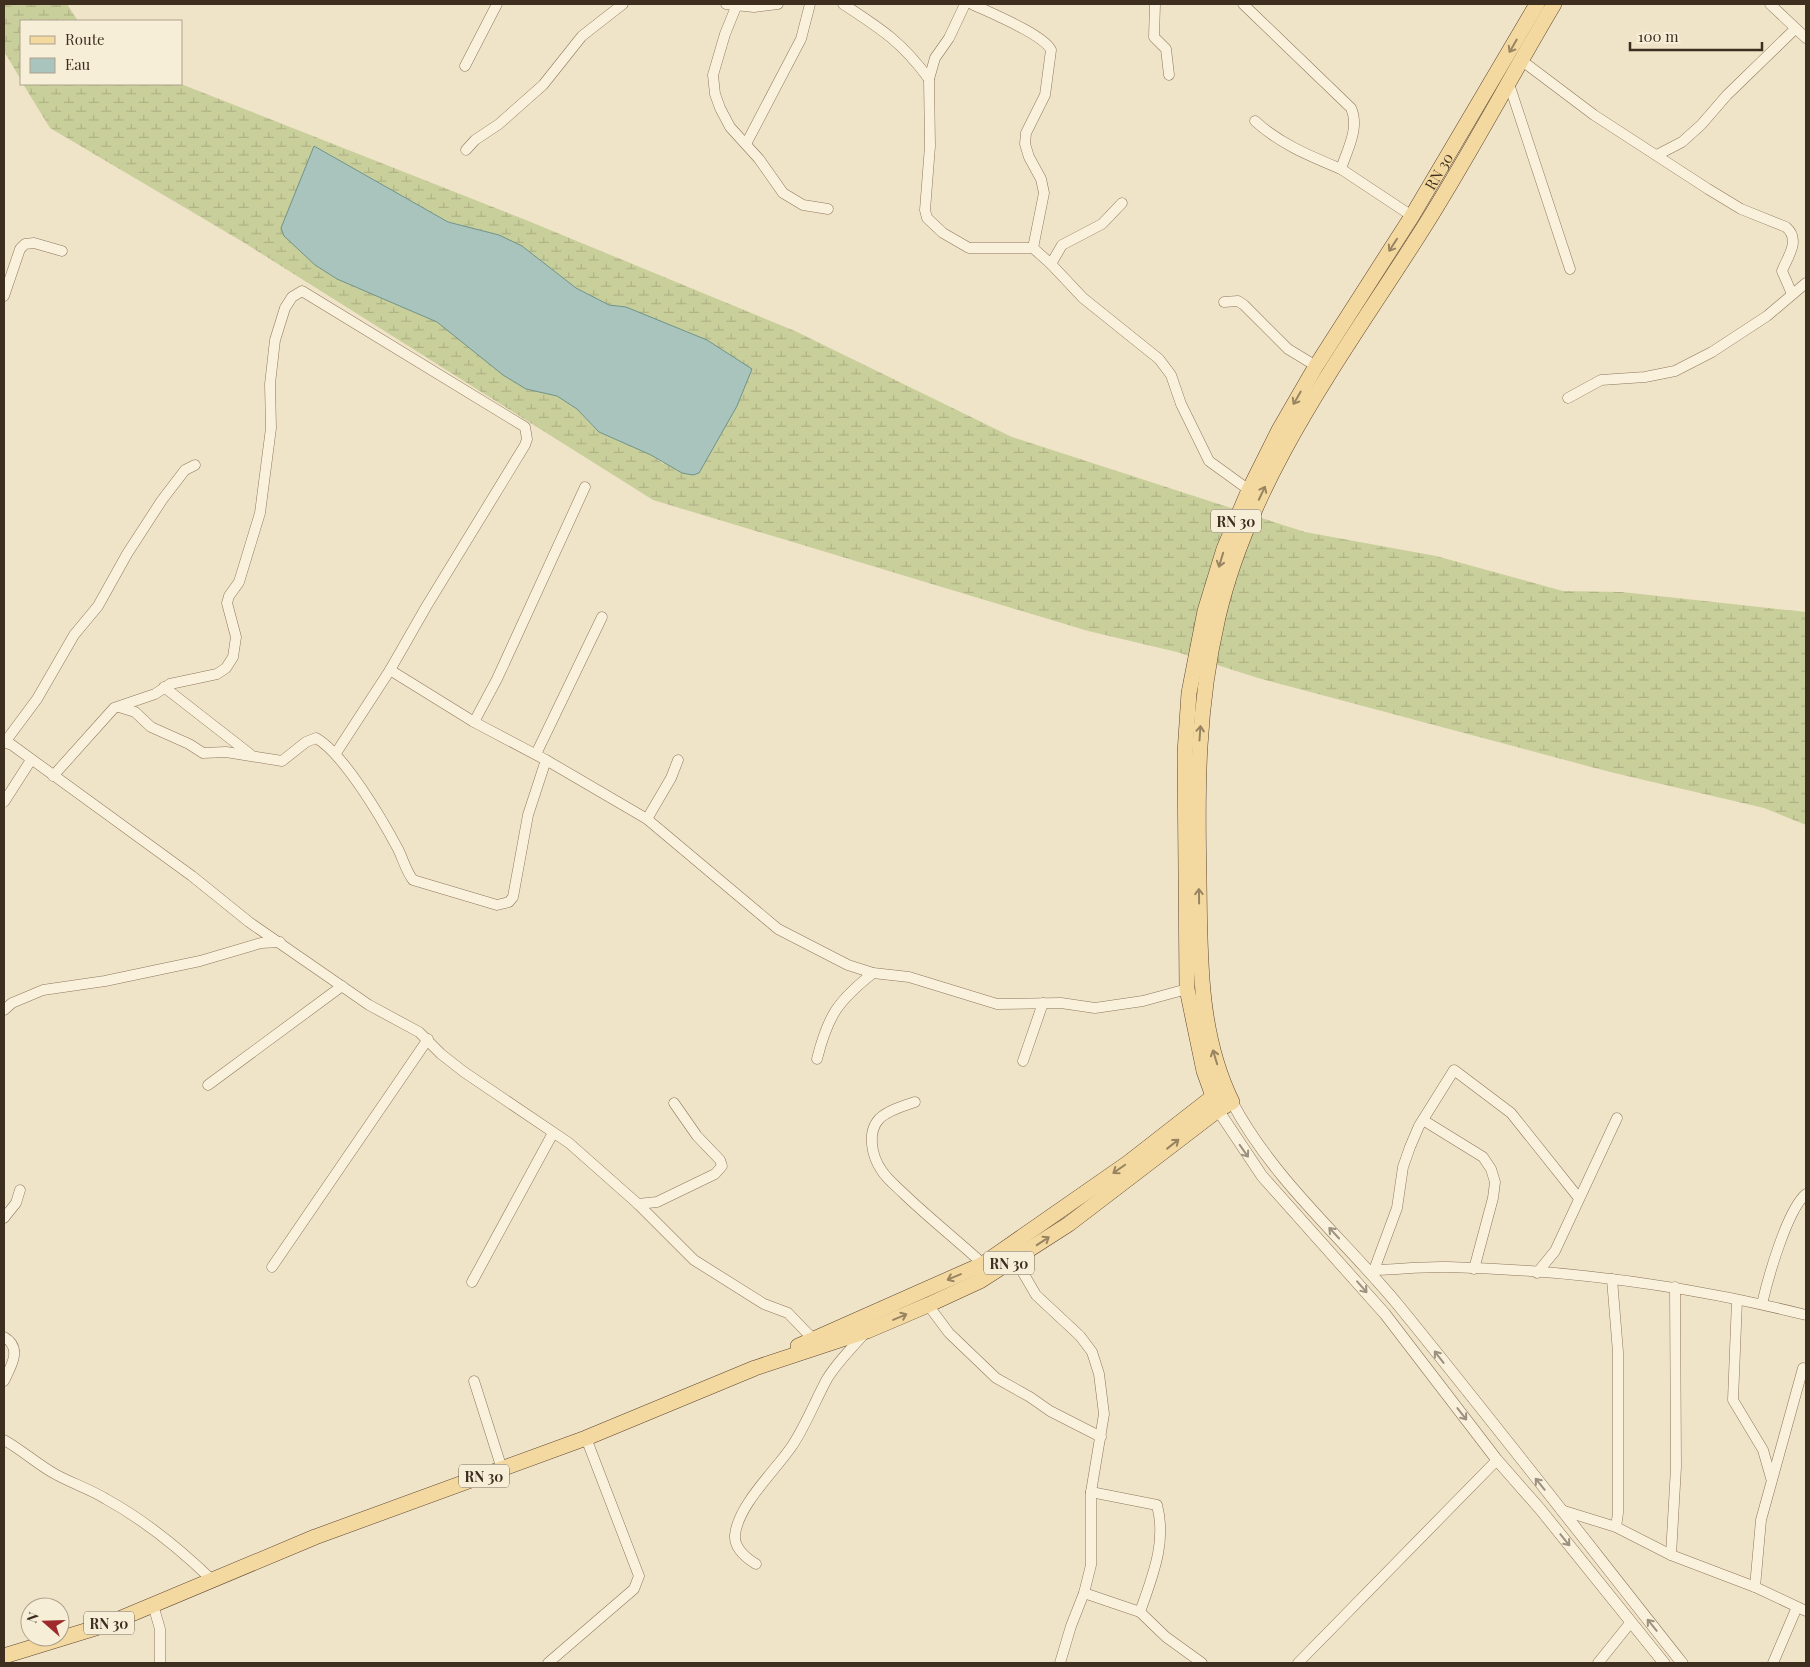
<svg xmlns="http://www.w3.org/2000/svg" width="1810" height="1667" viewBox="0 0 1810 1667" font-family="'Playfair Display',serif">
<defs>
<pattern id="wetland-marsh" width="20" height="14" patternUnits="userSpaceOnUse" patternTransform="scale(1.25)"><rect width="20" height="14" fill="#c9cf9b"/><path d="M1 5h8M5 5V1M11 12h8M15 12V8" fill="none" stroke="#aeb285"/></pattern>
</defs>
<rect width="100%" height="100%" fill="#f0e4c8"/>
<g fill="url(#wetland-marsh)" fill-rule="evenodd">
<polygon points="4,4 67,4 78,21 21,21 21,80 4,51"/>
<path d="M23 84H181L521 218 795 331 1012 437 1305 532 1436 556 1563 591 1622 592 1806 612V825L1764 808 1610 772 1258 678 1177 652 1088 631 653 500 243 242 50 128ZM314 146 448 222 499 235 522 246 576 288 609 305 626 307 664 464 651 455 599 432 577 409 557 396 526 389 437 322 337 279 315 265Z"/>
</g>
<polygon fill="#a9c4bc" stroke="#6f938a" points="314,146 448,222 499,235 522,246 576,288 609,305 626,307 707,340 752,369 737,406 699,473 693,475 682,473 651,455 599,432 577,409 557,396 526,389 503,375 437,322 337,279 315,265 284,236 281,228"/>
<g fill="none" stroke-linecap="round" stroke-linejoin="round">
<g stroke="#8d765c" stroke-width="11">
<g id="minor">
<polyline points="726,4 754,7 778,4"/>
<path d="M843 4C881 29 901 41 929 79"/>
<polyline points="965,4 949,38 935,58 929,79 930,146 925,210 927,218 943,233 969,248 1033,248 1051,264 1083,298 1159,359 1171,375 1181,404 1209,461 1249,490"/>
<path d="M972 4C990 13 1043 34 1051 50L1045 95 1026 133 1025 144 1029 157 1041 179 1044 193 1033 248"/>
<polyline points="1155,4 1154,37 1166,49 1169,75"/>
<path d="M1243 4 1351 108C1360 128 1347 150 1341 169L1412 216"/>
<polyline points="1770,4 1806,38"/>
<polyline points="736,7 725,34 713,75 715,94 720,108 730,127 759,159 783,193 803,205 828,209"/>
<path d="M1521 60 1594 115 1708 189 1741 209 1786 227C1801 240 1788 256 1782 271L1792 294"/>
<polyline points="465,66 497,4"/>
<polyline points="1509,84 1570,269"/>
<path d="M1255 121C1280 144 1310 156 1341 169"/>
<polyline points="746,144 801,39 810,4"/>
<polyline points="466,150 475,140 499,124 543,85 582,36 623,4"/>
<polyline points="1657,155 1682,142 1701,125 1727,95 1795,29"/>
<polyline points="1051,264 1062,245 1102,224 1122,203"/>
<polyline points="4,296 20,249 25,244 34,243 62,251"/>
<polyline points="1224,302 1238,301 1244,305 1288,349 1316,366"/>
<polyline points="1568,398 1601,380 1645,377 1675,371 1712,352 1767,316 1806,283"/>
<polyline points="390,670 474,722 546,760 647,819 778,929 848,965 873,973 909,977 997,1004 1061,1003 1095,1008 1143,1001 1187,989"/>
<polyline points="164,687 250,754"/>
<path d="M119 707 135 712 151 727 189 744 203 753 226 752 282 761 306 742 316 738C344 754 382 819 398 849 403 859 406 871 413 880L497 905 509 902 513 897 528 815 546 760"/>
<polyline points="474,722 497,679 585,487"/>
<polyline points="4,742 12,745 192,876 249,922 369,1005 419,1032 441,1054 464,1072 569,1143 638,1204 694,1260 764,1304 788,1313 812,1338"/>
<polyline points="5,742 37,699 74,635 98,606 127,554 162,500 185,470 195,465"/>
<polyline points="536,754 602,617"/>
<polyline points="53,776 114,708 155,694 170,684 217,674 226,668 233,657 236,637 227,603 229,596 239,582 260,513 271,428 270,384 275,340 285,308 292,297 302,291 525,427 527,439 525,445 426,607 390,670 336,753"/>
<polyline points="4,802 31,760"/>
<polyline points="647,819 671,778 678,760"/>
<polyline points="4,1010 12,1003 43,990 105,981 200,961 261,943 280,942"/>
<path d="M817 1059C828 1015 838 1001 873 973"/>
<polyline points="1023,1061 1043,1003"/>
<polyline points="208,1085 342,986"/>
<path d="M915 1102C903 1106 889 1110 880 1118 866 1132 872 1157 882 1171 887 1179 896 1186 903 1193 929 1218 957 1240 983 1264"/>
<polyline points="1423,1120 1483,1157 1491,1169 1495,1182 1493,1198 1474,1269"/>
<polyline points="638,1204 657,1202 715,1174 722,1166 720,1160 697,1136 674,1103"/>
<polyline points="4,1218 16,1203 20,1190"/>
<polyline points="1015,1259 1036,1295 1080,1336 1092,1352 1099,1374 1104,1414 1091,1492 1091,1565 1084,1593 1071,1626 1060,1663"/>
<polyline points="272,1267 428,1039"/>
<path d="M1368 1270C1395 1270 1422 1266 1448 1267 1568 1270 1690 1286 1806 1315"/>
<polyline points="1374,1270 1397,1208 1403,1167 1410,1147 1419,1126 1454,1070 1511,1113 1578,1197"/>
<polyline points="1537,1273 1555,1251 1617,1118"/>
<polyline points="1612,1279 1618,1352 1618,1513 1616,1527"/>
<polyline points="472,1282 553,1133"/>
<polyline points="1737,1300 1733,1400 1763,1450 1771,1478"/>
<path d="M1762 1304C1768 1278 1787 1210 1806 1194"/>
<polyline points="928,1305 949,1333 996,1378 1030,1397 1050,1411 1101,1437"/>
<path d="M4 1337C23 1348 11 1366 4 1381"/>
<polyline points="474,1381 502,1469"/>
<path d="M4 1440C22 1450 37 1464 55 1474 71 1483 90 1489 106 1499 146 1521 180 1549 212 1580"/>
<path d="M1091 1492 1157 1505C1167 1543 1152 1577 1140 1612"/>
<polyline points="1561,1510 1616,1527 1671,1555 1755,1587 1806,1611"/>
<polyline points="1671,1555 1676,1467 1675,1287"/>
<path d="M756 1564C746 1558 734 1549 735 1535 738 1505 775 1471 792 1446 806 1425 815 1401 827 1379 838 1361 852 1348 866 1332"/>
<polyline points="1755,1587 1761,1520 1803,1368"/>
<polyline points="1084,1593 1140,1612 1166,1637 1202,1663"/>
<polyline points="153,1605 160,1629 160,1663"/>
<polyline points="548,1663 634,1589 639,1576 586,1438"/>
<polyline points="1298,1663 1497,1460"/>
<polyline points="1598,1663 1631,1622"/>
<polyline points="1773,1663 1797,1607"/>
</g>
</g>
<g stroke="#8d765c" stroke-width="12">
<g id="tertiary">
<path d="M1232 1102C1274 1181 1343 1238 1399 1306 1495 1424 1588 1544 1682 1663"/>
<polyline points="1218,1110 1262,1176 1385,1314 1497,1460 1540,1509 1664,1663"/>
</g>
</g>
<g stroke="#5b4430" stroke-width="16">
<g id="primary">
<path id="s1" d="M1218 1110 1204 1071 1187 989 1185 753 1189 693 1205 611 1224 549 1249 490 1279 430 1316 366 1412 216 1537 4"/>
<polyline points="798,1346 983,1264 1128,1163 1219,1092"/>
<path d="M4 1656 105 1625 315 1537 586 1438 755 1368 867 1331 928 1305 980 1281 1069 1224 1218 1110 1232 1102C1198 1033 1200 955 1199 879 1197 787 1197 708 1218 617 1252 472 1346 351 1424 227 1470 154 1510 78 1554 4"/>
</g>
</g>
<use href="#minor" stroke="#faf1dc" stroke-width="10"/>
<use href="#tertiary" stroke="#faf1dc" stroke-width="11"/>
<use href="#primary" stroke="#f3d9a0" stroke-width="15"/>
</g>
<defs><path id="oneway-shaft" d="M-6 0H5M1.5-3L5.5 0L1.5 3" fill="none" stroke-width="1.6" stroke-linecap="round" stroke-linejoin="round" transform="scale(1.25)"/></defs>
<g stroke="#988460">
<use href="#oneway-shaft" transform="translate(1513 46) rotate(120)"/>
<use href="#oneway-shaft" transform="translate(1393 245) rotate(123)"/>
<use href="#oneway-shaft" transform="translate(1297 398) rotate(120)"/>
<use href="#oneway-shaft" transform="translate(1262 493) rotate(-65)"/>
<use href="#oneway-shaft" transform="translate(1221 560) rotate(107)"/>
<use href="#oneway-shaft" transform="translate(1200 733) rotate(-86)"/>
<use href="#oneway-shaft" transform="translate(1199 896) rotate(-91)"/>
<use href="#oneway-shaft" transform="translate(1215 1057) rotate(-107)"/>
<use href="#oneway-shaft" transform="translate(1173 1144) rotate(-38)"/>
<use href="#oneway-shaft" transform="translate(1119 1169) rotate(145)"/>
<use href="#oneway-shaft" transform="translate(1043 1241) rotate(-33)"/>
<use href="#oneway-shaft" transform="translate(954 1277) rotate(157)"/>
<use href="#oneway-shaft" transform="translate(900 1317) rotate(-23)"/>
</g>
<g stroke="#9c907e">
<use href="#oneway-shaft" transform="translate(1244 1151) rotate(55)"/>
<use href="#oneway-shaft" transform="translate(1334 1233) rotate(-133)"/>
<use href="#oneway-shaft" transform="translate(1362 1287) rotate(49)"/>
<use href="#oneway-shaft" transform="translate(1439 1357) rotate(-128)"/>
<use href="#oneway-shaft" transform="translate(1462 1414) rotate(52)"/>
<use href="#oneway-shaft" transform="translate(1540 1484) rotate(-129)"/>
<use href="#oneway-shaft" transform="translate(1565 1540) rotate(51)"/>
<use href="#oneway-shaft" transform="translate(1652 1625) rotate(-129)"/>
</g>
<g text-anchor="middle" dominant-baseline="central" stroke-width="4" stroke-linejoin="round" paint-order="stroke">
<g fill="#f7eed8" stroke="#756857" stroke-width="1">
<rect x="1211" y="509.5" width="50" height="23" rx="4"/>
<rect x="984" y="1251.5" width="50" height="23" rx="4"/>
<rect x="459" y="1464.5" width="50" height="23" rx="4"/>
<rect x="84" y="1611.5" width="50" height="23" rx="4"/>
</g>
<g font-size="14" font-weight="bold" fill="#3d2e20">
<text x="1236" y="521">RN 30</text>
<text x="1009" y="1263">RN 30</text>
<text x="484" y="1476">RN 30</text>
<text x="109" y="1623">RN 30</text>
</g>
<g font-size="15" fill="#3d2e20" stroke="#f7eed8">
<text stroke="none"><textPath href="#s1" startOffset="1005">RN 30</textPath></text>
</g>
</g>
<rect width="1810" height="1667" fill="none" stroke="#3d2e20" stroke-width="10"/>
<rect x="20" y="20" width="162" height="65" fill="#f7eed8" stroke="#ada18e"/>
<rect x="30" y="36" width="25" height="8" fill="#f3d9a0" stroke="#ada18e"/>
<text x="65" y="45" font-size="15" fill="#3d2e20">Route</text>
<rect x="30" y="58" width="25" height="15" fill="#a9c4bc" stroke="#ada18e"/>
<text x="65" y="70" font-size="15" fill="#3d2e20">Eau</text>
<g transform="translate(45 1622) rotate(290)"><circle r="24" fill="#f7eed8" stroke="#ada18e"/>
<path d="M0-4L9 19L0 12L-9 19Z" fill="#9e2a2b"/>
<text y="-8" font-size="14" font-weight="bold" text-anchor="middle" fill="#3d2e20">N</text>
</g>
<path d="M1630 42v8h132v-8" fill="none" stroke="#3d2e20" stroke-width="2.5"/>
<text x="1638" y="42" font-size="15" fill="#3d2e20" stroke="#f7eed8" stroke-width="4" paint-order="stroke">100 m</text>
</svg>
